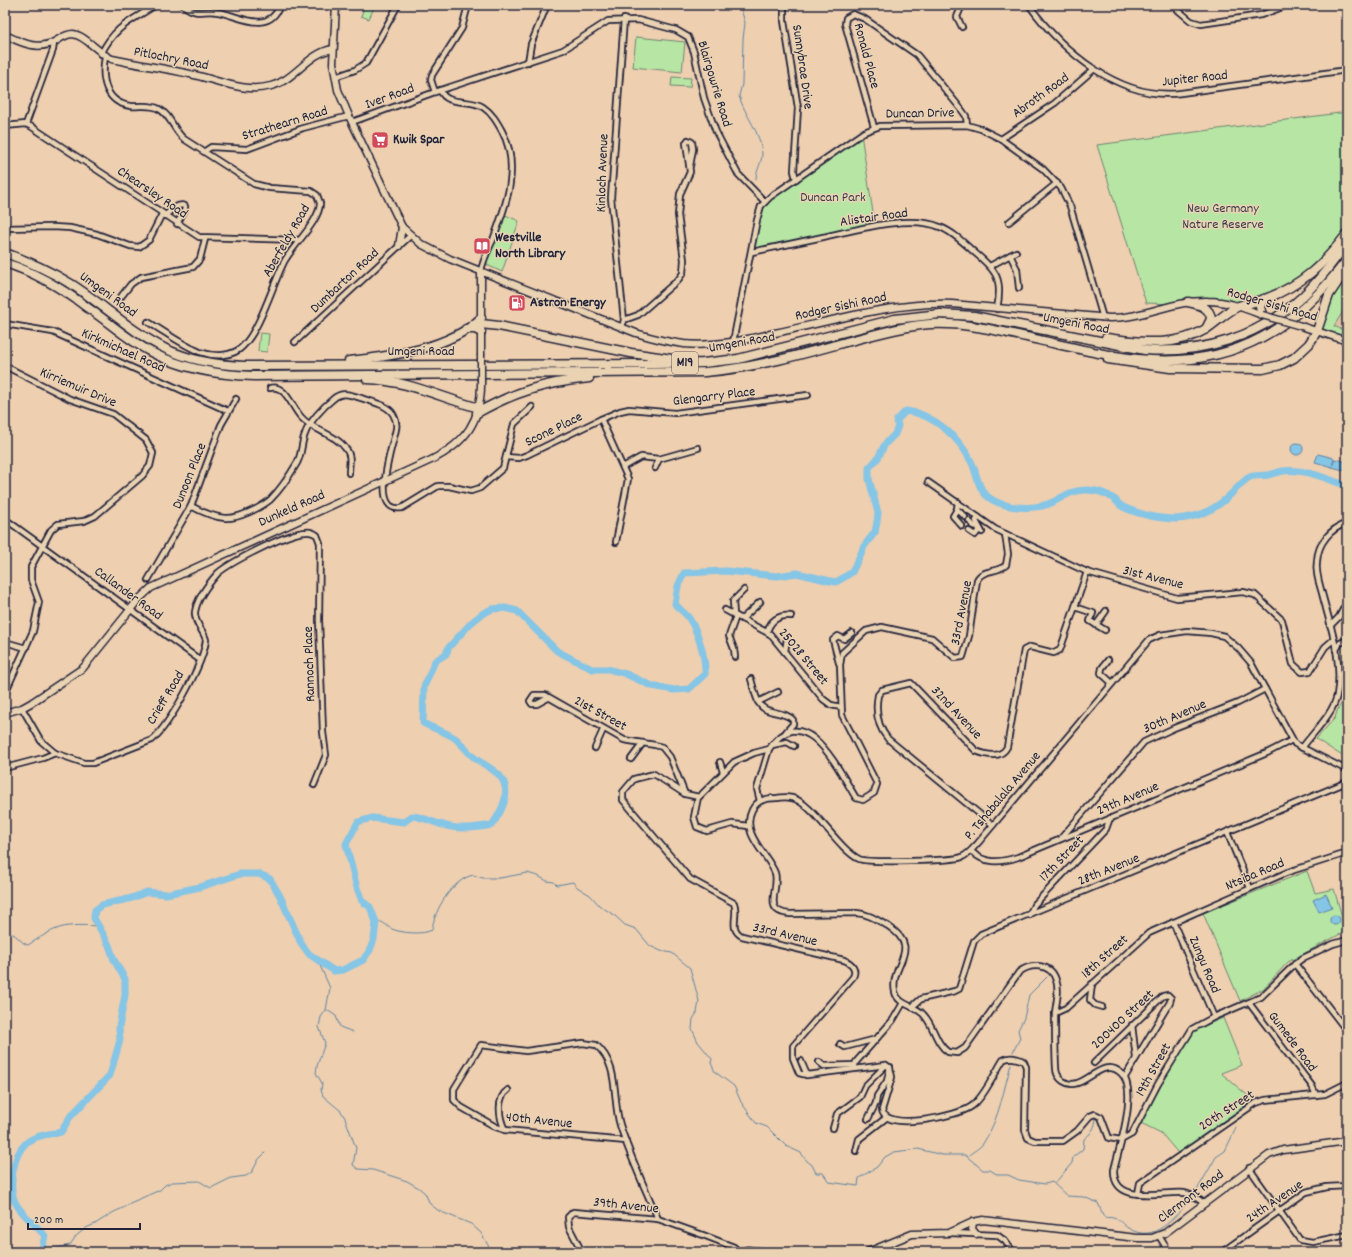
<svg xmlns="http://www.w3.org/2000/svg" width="1352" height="1257" viewBox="0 0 1352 1257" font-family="Dekko,sans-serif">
<rect width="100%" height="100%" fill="#eecfb0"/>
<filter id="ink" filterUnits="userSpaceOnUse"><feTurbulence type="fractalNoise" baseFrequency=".025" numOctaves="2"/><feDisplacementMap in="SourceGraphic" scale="8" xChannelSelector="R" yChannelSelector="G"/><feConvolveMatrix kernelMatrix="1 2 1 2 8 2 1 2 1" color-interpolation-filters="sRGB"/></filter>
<g filter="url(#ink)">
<polygon fill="#e1c0a6" points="1347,305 1347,332 1333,326"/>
<g fill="#b7e6a4" stroke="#6c8470">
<polygon points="365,5 375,5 369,19 361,16"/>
<polygon points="636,37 685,42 682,72 633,67"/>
<polygon points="672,77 691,78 690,87 671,86"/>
<polygon points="1347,112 1347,241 1301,281 1238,306 1146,303 1097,145"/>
<polygon points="861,134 875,226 752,252 758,213 765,202"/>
<polygon points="503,214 519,221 502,272 487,265 487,253"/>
<polygon points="1347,267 1347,305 1334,326 1347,332 1347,341 1317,331 1336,284"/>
<polygon points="260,333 269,334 267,352 258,351"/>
<polygon points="1347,694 1347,759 1316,739 1335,718 1337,711"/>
<polygon points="1307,871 1315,893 1334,889 1346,931 1288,962 1263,989 1240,1001 1203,913"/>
<polygon points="1223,1018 1242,1065 1221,1073 1253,1100 1178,1153 1161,1133 1141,1123 1179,1051 1193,1031"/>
</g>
<g fill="#85c5e6" stroke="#5d84a2">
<circle cx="1297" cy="449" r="6"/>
<polygon points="1318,454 1334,458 1332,467 1315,462"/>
<polygon points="1335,459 1347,462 1347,471 1332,467"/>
<polygon points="1326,894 1332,907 1319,912 1313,900"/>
<circle cx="1335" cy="920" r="5"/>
</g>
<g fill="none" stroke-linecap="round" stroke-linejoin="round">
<g stroke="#5d84a2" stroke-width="1">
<path d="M740 5 745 23 743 39 742 84 739 96C745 116 761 132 762 154 762 163 756 170 756 179"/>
<path d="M376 922C383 920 386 926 392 929 401 933 423 935 432 930 434 910 452 880 473 875L483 878H500L527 873 538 876 547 881 554 882 557 885 573 882 577 887 590 895 600 906 614 915 625 925 636 929 650 946 661 951 672 953 690 968 699 1001 697 1013 693 1019 692 1029 698 1042 712 1059 711 1063 715 1072 734 1086 741 1102 756 1123 767 1127 786 1146 801 1153 806 1160 812 1165 816 1173H823L829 1182 858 1186 859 1178 877 1167 885 1157 894 1152 918 1149 942 1155H965L983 1170H990L998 1175H1008L1019 1180 1045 1184 1052 1182 1067 1196 1084 1197 1098 1203 1104 1217C1108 1218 1110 1217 1113 1218 1120 1219 1124 1226 1128 1228 1155 1245 1174 1217 1189 1201"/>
<path d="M5 932C19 933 18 942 28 945 58 926 62 924 98 926"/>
<polyline points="318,961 330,988 326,1010 321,1017 319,1027 325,1043 317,1066 316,1073 322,1083 321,1090 323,1096 341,1111 345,1118 356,1148 353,1165 358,1169 373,1170 407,1181 419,1188 425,1193 430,1204 439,1211 471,1224 481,1233 492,1252"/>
<polyline points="327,1010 336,1016 340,1027 353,1032"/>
<polyline points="1013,1052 1020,1038 1018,1030 1024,1018 1029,995 1047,977"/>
<path d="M968 1156C973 1151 981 1148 984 1142 999 1119 1004 1089 1011 1064"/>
<polyline points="5,1168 9,1167 14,1171"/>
<path d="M1055 1183 1072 1163 1073 1157 1083 1149 1084 1139C1091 1134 1095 1128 1096 1119"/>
<polyline points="1196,1192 1216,1157 1225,1151 1236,1128"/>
<polyline points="43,1248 56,1248 70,1245 76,1236 86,1228 95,1224 114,1212 123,1208 130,1203 160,1190 165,1185 172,1182 199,1181 211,1188 231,1178 246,1176 252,1172 259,1159 265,1153"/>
</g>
<path stroke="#85c5e6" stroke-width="7" d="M41 1252 45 1236C36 1224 22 1216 15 1202 8 1186 13 1155 26 1143 35 1135 50 1134 61 1132L70 1117 110 1075 120 1040 119 1027 125 995V979L114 960 109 945 94 918 95 910 102 905 132 898 147 892 166 894 200 887 240 874H259L270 879 280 896 301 943 309 954 334 971 343 970 363 960 370 950 374 939 376 922 370 907 362 901 357 888 346 844 358 822 372 818 404 822 412 816C423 817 432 822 443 825 459 830 475 828 492 825 502 811 513 790 499 775 492 768 483 764 476 759 468 753 463 745 456 739 451 734 432 728 423 723L424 687 435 661 446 654 449 647 471 623 482 614 492 609 505 608 517 611 557 651 592 669H608L626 674 652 686 674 690 689 689 705 674C706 659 698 630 688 617 685 613 679 609 675 604L678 586 684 573 726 571 777 576 797 573 830 581 836 582 843 578 852 572 865 545 875 532 877 522 878 513 869 479V468L878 458 885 444 895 434 898 426 897 420 906 411C934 414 960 438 972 463 980 482 977 496 1002 504 1017 509 1039 509 1053 502 1065 496 1072 490 1086 490 1096 490 1106 493 1114 499 1117 501 1119 505 1123 507 1138 514 1159 519 1176 519 1197 518 1215 510 1230 495 1236 490 1243 480 1250 477 1255 475 1263 476 1268 475 1273 474 1278 472 1283 471 1303 468 1328 479 1347 486"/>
<g stroke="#22223b" stroke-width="8">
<g id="street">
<path d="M183 5C198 17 202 9 218 12 238 15 269 36 280 5"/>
<polyline points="784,5 784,21 798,108 794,171 796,179"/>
<polyline points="962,5 957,17 962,27"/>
<path d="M1029 5C1062 51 1120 101 1181 93L1347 70"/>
<polyline points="1172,5 1191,21 1201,24 1261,15 1288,5"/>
<path d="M101 54C115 26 131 21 156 5"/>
<path d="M105 57C101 78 105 103 131 106 140 107 151 104 159 109 170 114 174 131 184 139L254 184 270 188 311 191 317 195 320 203C320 221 293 245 284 262 273 284 260 329 243 346 233 357 214 357 200 352 182 345 165 332 148 322"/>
<polyline points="528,62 531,44 547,5"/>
<polyline points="335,77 355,70 366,63 398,5"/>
<path d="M440 90C447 107 470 98 483 107 492 113 497 122 502 131 521 166 506 206 493 240 488 250 483 260 481 271"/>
<polyline points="435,92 431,80 432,75 462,28 468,5"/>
<polyline points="352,122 435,92 563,50 608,21 638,20 676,30 688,37 694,52 704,98 716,132 738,174 765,202"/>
<polyline points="26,124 53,50 54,43"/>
<polyline points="5,126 26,124 32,127 199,237 299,240"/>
<polyline points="874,127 845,24 846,18 853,14 865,19 917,55 961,109 966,116 967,125"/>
<polyline points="1001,139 1055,103 1093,70"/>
<polyline points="205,151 211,147 247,149 303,128 349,116"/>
<path d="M165 216C170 211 177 203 185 206V209L177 224"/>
<polyline points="1009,222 1057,183"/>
<polyline points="5,228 53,227 70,228 97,234 130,246 139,247 149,240 162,214"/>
<path d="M752 252C775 247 799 242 823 237 856 230 908 214 940 227 953 232 964 243 974 252 997 271 1003 279 997 309"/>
<polyline points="1010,255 1017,269 1019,288"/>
<polyline points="990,266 1016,252"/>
<polyline points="120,298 131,284 141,277 193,267 200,259 205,239"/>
<polyline points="624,320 638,315 678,280 683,273 684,260 678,215 680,194 690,172 686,143 688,140 692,142 693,149 690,166"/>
<polyline points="5,324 53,332 228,411"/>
<polyline points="622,327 624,320 611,198 624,19"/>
<polyline points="295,342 410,236"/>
<polyline points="733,342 757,220 761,206 770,197 864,132 880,126 967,125 981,129 1001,139 1043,169 1061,188 1070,206 1103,318"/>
<polyline points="5,366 70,399 113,414 146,440 153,453 150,466 142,476 95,516 84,521 58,524 51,530 31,567 31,580 39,602 33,631 5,693"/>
<path d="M270 388C286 384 292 408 301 417 313 431 336 434 346 449 352 456 349 465 349 473"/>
<polyline points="601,419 620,411 629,409 675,413 808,395"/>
<polyline points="506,457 519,458 527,455 601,419 628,479 616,542"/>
<polyline points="623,467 641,457 659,459 698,448"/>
<polyline points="655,468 659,459"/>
<polyline points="928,482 995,529 1087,572 1177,598 1243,592 1255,595 1282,620 1293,664 1302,672 1310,671 1325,647 1333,640"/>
<polyline points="958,502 957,509 953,516 962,526"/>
<path d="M191 506C202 512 213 517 225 518 238 519 260 508 270 500 280 490 290 475 297 463 302 454 301 444 305 434 309 422 323 407 333 399 342 391 351 395 361 398 371 402 387 404 393 414 396 419 397 424 396 429 394 441 368 514 402 508L438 486H449L471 491 480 488 503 468 514 424 532 407"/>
<polyline points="957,509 965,517"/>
<polyline points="978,517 976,521 982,532"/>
<polyline points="5,519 200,660"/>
<polyline points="969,521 974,526 979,527"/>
<polyline points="969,531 975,535 980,529"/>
<path d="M1005 534 1008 554 1006 565C998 573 982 569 977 580L969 636 963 657 955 658 932 638 882 627 866 631 842 653 840 665 842 715 877 784 874 793 863 800 856 798C838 769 805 697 769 749L754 753 734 762 699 797 685 794 654 774 634 779 623 792V800L690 879 734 903C739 915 728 929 742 936L844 960C852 963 857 969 853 977L793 1046V1058L799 1073 807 1075 886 1065 890 1068 892 1077 882 1110C886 1132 959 1116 972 1106 984 1097 995 1073 1003 1060 1009 1056 1019 1058 1024 1062L1026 1067 1025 1130 1028 1138 1035 1141H1063L1077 1131 1090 1116 1095 1114 1101 1117 1109 1138 1121 1140 1132 1134 1158 1084 1192 1029 1214 1017 1261 997 1295 964 1303 958 1333 944 1347 940"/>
<polyline points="148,580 191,506 221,425 236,399"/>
<polyline points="1075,607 1093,613 1090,621 1105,630"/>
<polyline points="725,610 770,634 823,699 831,705 841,707"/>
<polyline points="734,615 733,601 744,590"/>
<polyline points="742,619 760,602"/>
<polyline points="1096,625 1106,611"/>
<polyline points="1330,626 1339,617 1347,602"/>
<path d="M767 632C770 621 779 614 791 616"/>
<polyline points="5,642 26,648"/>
<polyline points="1336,650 1340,643 1347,640"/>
<polyline points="785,652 787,638"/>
<polyline points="735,657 734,649 729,636 736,616"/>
<polyline points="1108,660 1102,668 1101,673 1112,683"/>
<polyline points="839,663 833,640 838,636 844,639 852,633"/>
<path d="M751 679C753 686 755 696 759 703 765 715 784 710 793 720V724L786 732"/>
<polyline points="548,698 537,704 532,704 530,701 534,695 545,695 624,740 655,745 662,747 670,757 685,794"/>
<polyline points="758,702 778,692"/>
<polyline points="772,745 787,742 794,746"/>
<polyline points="595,748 603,730"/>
<path d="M1302 748C1313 732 1333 715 1337 695 1343 662 1331 628 1323 597 1320 585 1315 573 1317 561 1318 543 1330 529 1347 523"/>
<path d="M55 753 84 763H93L152 740C170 724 203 665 206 640 204 631 194 623 195 612 197 599 209 583 218 573 231 562 289 532 306 532 310 531 314 533 317 535L320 543 319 620 323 732 326 755 314 785"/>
<polyline points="631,759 643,743"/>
<polyline points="720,762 723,772"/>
<polyline points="5,768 43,758 55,753 41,741 22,708"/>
<polyline points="698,797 694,817 697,827 707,831 732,824 749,826"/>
<polyline points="760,801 757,789 769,749"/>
<path d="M993 825 888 739C878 727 875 711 878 695L882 690 911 683 976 751C986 755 1001 759 1007 747L1024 650 1030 647 1054 653 1060 650 1087 572"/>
<polyline points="1227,832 1250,888"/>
<polyline points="1062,837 1144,742 1174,728 1238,703 1265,689"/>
<path d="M971 851C984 864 1000 863 1018 857L1267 753 1292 740"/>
<polyline points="1029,915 1034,905 1106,829 1110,818"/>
<polyline points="1173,922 1214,1017"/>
<polyline points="1295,964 1347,1031"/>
<polyline points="1092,984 1090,1000 1095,1005 1102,1007"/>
<polyline points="1249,1003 1312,1086 1316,1095"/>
<polyline points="912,1007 921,999 955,991 959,989 974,941 981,934 1347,782"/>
<polyline points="1055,1013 1066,1008 1149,933 1288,872 1347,853"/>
<polyline points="1132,1025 1136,1058"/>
<polyline points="840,1044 845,1047 876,1039"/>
<polyline points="801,1061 807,1075"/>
<polyline points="819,1062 824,1066 855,1065"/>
<polyline points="1094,1063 1163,996 1168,995 1171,998 1170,1002 1125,1077"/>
<polyline points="854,1068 856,1062 893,1020 903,1003"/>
<polyline points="868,1119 876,1103 877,1096 887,1081 890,1067"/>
<polyline points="833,1128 837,1114 860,1097 865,1086 886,1065"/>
<path d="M505 1130C499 1118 496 1098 508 1090"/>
<path d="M626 1141 505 1130 496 1127 461 1107 454 1100V1089L481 1045 526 1051 583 1043 596 1045C620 1065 612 1099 620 1125 630 1157 645 1188 658 1219"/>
<polyline points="856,1151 859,1139 886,1118"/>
<polyline points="1249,1168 1300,1240 1313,1242 1347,1235"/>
<polyline points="1138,1194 1140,1183 1256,1103 1265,1100 1325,1094 1347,1083"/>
<path d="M1204 1203C1198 1199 1192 1194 1184 1193 1162 1191 1113 1206 1114 1170 1119 1148 1139 1089 1121 1073 1101 1054 1083 1095 1063 1081 1059 1078 1056 1073 1056 1068 1055 1050 1055 1031 1055 1013 1056 1003 1060 991 1056 980 1051 963 1031 963 1019 972L965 1048 957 1053 948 1052C935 1043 934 1025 923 1014 914 1005 898 1005 895 992 889 964 924 950 888 926 877 920 869 914 857 913L790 914C761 912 780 888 775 873 768 854 740 834 752 810 757 800 766 798 777 798 782 797 788 797 792 798 812 802 838 849 859 859 867 863 953 861 962 857 969 854 973 848 978 843L1149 640 1160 635 1187 631 1211 633 1224 636 1238 648 1251 663 1295 744 1347 770"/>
<polyline points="950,1233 997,1235 1005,1241 1013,1252"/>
<polyline points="1159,1236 1169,1252"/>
<polyline points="582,1252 569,1227 568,1217 573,1212 658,1219 703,1235 734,1247 739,1252"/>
<polyline points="1222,1252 1306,1192 1327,1187 1347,1186"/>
</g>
</g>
<g stroke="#22223b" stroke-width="9">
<g id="secondary">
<path d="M336 5 333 63 338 90 349 116 402 227 421 244 450 259 636 333C652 338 668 342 684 344 714 347 745 340 775 333 832 321 893 302 952 304L1110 318C1144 318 1174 300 1208 301 1227 301 1244 308 1262 315"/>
<path d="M5 35C22 43 38 51 56 41 61 38 66 34 73 34 85 35 99 54 112 59 138 65 164 68 190 74 216 79 244 94 271 86 295 80 308 53 333 49"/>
<polyline points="399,246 402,227"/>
<polyline points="1301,326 1347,341"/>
<polyline points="481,354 481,271"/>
<path d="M5 713 22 708 31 703 83 668 138 600 151 588 431 460C466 443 482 420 481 381"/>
<polyline points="973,1222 972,1229 976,1234"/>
<polyline points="739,1252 747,1250 768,1252"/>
<polyline points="868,1252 912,1234 949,1233 973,1222 983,1220 1137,1238 1152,1238 1165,1233 1269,1155 1283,1150 1347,1141"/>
</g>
</g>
<g stroke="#22223b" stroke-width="11">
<g id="highway">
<path d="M5 253C28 261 50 271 71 284 103 304 131 332 166 349 191 361 218 365 245 366L653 364 703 363 738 359 895 319 940 314 974 316 1145 350C1203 354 1259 337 1302 297 1319 281 1333 262 1347 243"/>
<path d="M5 263C35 272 63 289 88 308 109 322 128 340 151 352 183 369 218 375 254 376L705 372C754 368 799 355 846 342 874 335 902 326 930 324 967 322 1004 332 1039 340 1075 348 1114 358 1151 360 1238 365 1296 327 1347 260"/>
<path d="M1188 302C1199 304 1210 307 1211 319L1206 329"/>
<polyline points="1262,315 1260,306 1264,299"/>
<polyline points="481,324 499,326 631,353 679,360"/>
<polyline points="466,329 475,329 481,332"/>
<path d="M1106 338C1140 342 1175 348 1206 329 1217 322 1227 311 1239 306 1247 303 1257 302 1265 299 1302 285 1323 265 1347 234"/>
<polyline points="1108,359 1170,368 1263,369 1280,365 1294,358 1309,344 1317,331 1329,295 1343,274"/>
<path d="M349 361C392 356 449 349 481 318"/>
<path d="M367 379C406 380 442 398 479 408"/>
<path d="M477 413C516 391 545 383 589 378"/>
</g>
</g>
<use href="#street" stroke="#ead3b3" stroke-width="4.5"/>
<use href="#secondary" stroke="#ead3b3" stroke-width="6"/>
<use href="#highway" stroke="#ead3b3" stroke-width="8"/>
<g stroke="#22223b" stroke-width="9" stroke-linecap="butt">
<g id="secondary-bridge">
<polyline points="1262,315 1301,326"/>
<polyline points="481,354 481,381"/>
</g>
</g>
<use href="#secondary-bridge" stroke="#ead3b3" stroke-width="6"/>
</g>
</g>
<defs>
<g id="supermarket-square" transform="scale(0.9)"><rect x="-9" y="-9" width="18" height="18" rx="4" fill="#d1495b" stroke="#ead3b3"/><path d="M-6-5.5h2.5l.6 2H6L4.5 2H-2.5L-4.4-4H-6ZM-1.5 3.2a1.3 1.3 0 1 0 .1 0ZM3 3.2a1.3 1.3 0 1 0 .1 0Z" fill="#fff"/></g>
<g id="library-square" transform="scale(0.9)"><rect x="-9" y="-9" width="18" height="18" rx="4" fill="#d1495b" stroke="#ead3b3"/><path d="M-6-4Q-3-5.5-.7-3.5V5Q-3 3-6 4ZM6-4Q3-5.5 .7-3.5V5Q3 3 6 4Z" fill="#fff"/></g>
<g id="fuel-square" transform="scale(0.9)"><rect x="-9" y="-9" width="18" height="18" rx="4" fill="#d1495b" stroke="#ead3b3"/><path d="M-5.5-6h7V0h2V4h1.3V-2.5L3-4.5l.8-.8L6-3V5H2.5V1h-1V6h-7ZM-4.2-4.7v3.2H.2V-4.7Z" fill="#fff"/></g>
</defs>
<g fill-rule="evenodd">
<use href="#supermarket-square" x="380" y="140"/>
<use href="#library-square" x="482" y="246"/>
<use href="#fuel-square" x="517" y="303"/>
</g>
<g text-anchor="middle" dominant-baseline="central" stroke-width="3" stroke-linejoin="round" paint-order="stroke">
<rect fill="#ead3b3" stroke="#5e575f" stroke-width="1" x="672" y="352" width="26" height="22" rx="3"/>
<g font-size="13" font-weight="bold" fill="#22223b">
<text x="685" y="363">M19</text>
</g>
<g font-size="14" fill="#22223b" stroke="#ead3b3">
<text transform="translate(866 56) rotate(75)">Ronald Place</text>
<text transform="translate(171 59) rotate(11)">Pitlochry Road</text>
<text transform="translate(802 67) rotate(82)">Sunnybrae Drive</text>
<text transform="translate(1195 79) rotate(-6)">Jupiter Road</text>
<text transform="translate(714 84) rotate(73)">Blairgowrie Road</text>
<text transform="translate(1041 96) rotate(-36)">Abroth Road</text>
<text transform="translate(390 97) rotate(-20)">Iver Road</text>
<text transform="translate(920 114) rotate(-1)">Duncan Drive</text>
<text transform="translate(285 124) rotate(-17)">Strathearn Road</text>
<text transform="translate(603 173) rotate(-88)">Kinloch Avenue</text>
<text transform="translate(152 193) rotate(34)">Chearsley Road</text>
<text transform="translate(874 218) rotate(-8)">Alistair Road</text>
<text transform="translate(287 241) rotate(-60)">Aberfeldy Road</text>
<text transform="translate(345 281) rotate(-43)">Dumbarton Road</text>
<text transform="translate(108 295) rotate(36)">Umgeni Road</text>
<text transform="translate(1272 305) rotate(16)">Rodger Sishi Road</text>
<text transform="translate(841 307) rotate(-12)">Rodger Sishi Road</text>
<text transform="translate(1076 324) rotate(11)">Umgeni Road</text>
<text transform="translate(742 343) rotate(-10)">Umgeni Road</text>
<text transform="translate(123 351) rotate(24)">Kirkmichael Road</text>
<text x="421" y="352">Umgeni Road</text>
<text transform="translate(78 388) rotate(23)">Kirriemuir Drive</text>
<text transform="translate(714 397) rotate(-7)">Glengarry Place</text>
<text transform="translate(554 430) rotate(-26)">Scone Place</text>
<text transform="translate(190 476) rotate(-68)">Dunoon Place</text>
<text transform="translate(292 509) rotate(-24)">Dunkeld Road</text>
<text transform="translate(1153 578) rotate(14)">31st Avenue</text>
<text transform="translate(128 594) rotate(36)">Callander Road</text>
<text transform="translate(962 613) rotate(-79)">33rd Avenue</text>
<text transform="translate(803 657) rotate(50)">25028 Street</text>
<text transform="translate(310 664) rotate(-92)">Rannoch Place</text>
<text transform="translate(166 698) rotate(-59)">Crieff Road</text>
<text transform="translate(956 713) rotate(47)">32nd Avenue</text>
<text transform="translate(600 714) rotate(29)">21st Street</text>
<text transform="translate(1175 717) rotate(-23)">30th Avenue</text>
<text transform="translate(1003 796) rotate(-50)">P. Tshabalala Avenue</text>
<text transform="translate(1128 799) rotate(-23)">29th Avenue</text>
<text transform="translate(1062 859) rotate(-46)">17th Street</text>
<text transform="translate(1109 870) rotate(-22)">28th Avenue</text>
<text transform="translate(1255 875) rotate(-23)">Ntsiba Road</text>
<text transform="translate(785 935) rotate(13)">33rd Avenue</text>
<text transform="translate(1105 957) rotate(-42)">18th Street</text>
<text transform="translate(1204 965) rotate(67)">Zungu Road</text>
<text transform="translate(1123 1020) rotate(-43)">200400 Street</text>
<text transform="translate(1292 1042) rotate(53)">Gumede Road</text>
<text transform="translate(1154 1070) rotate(-61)">19th Street</text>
<text transform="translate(1227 1111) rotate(-33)">20th Street</text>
<text transform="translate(539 1121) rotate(6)">40th Avenue</text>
<text transform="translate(1191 1197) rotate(-37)">Clermont Road</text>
<text transform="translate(1275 1202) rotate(-34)">24th Avenue</text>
<text transform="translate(626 1206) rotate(6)">39th Avenue</text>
</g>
<g font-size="14" font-weight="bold" fill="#22223b" stroke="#ead3b3" text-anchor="start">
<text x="393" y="140">Kwik Spar</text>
<text x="495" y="238">Westville<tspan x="495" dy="16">North Library</tspan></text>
<text x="530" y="303">Astron Energy</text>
</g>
<g font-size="14" fill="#383f4b" stroke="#ead3b3">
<text x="833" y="198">Duncan Park</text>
<text x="1223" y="209">New Germany<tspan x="1223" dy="16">Nature Reserve</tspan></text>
</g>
</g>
<rect width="1352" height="1257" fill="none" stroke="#ead3b3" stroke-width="20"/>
<rect x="10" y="10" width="1332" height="1237" fill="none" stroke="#22223b" stroke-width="1.5" filter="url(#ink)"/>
<path d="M28 1223v6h112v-6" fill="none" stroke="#22223b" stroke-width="2"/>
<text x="34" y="1223" font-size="12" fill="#22223b" stroke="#ead3b3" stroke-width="3" paint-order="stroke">200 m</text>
</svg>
